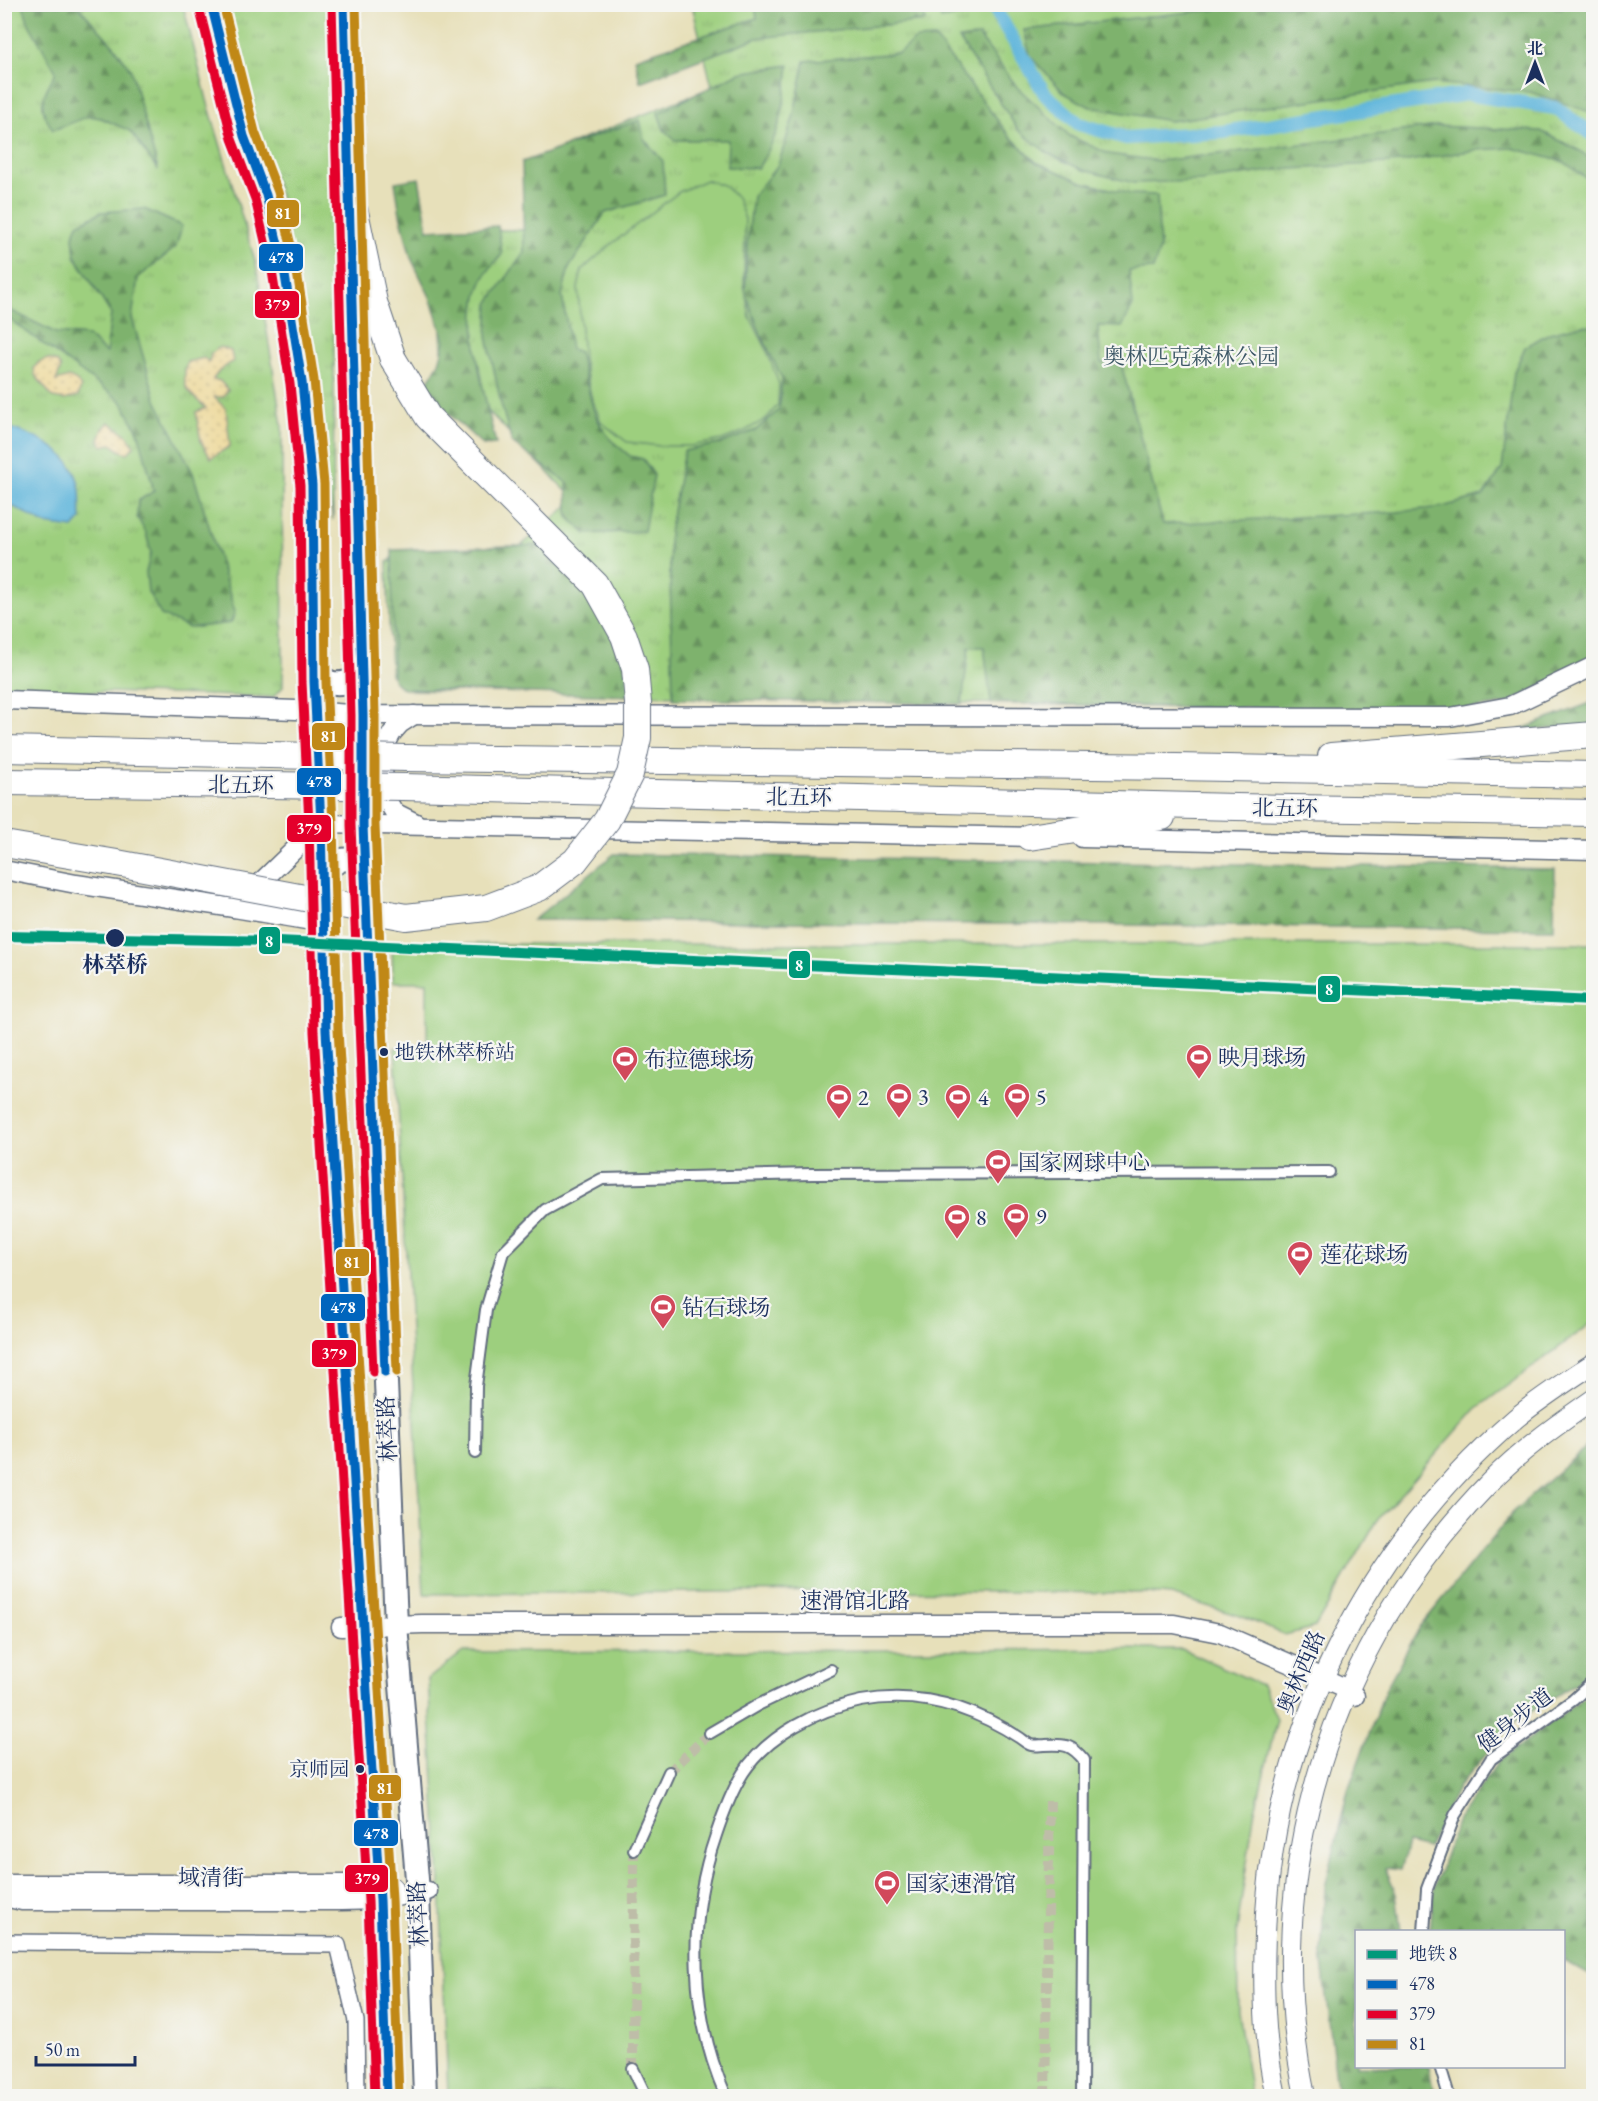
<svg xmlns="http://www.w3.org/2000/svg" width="1598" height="2101" viewBox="0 0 1598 2101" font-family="'EB Garamond','Noto Serif SC',serif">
<defs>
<pattern id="grass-tufts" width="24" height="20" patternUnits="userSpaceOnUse" patternTransform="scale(1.5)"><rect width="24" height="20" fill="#9dcf7e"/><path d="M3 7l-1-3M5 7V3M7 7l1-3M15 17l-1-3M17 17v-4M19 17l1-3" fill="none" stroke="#87b26f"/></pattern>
<pattern id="forest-firs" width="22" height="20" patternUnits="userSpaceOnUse" patternTransform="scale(1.5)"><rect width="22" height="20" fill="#7eb26d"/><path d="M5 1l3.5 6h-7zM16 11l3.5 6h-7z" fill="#66915d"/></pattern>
<pattern id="sand-dots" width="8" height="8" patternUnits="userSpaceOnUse" patternTransform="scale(1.5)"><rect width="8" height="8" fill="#eeda9e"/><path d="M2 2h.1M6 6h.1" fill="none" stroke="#ccbb8a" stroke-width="1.8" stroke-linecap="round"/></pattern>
</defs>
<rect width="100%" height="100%" fill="#f6f6f2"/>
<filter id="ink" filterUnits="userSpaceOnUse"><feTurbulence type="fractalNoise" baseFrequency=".0167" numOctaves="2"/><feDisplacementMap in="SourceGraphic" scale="12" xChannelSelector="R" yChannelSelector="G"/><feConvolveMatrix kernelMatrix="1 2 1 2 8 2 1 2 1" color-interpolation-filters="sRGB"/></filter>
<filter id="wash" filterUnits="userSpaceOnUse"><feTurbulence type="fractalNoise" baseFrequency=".008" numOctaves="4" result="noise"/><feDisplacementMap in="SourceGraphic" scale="24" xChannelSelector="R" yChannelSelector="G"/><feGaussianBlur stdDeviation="1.35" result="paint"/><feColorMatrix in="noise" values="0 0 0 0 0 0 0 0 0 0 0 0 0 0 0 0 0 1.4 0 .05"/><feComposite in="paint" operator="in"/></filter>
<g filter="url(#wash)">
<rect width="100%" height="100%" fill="#e7e0ba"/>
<g fill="url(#grass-tufts)" stroke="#5c7f6e" stroke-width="1.5">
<polygon points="5,5 183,5 207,100 256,264 282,425 283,687 273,697 5,689"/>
<polygon points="222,5 333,5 336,100 333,520 323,463 312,362 280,196 253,116"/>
<polygon points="692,5 1593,5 1593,656 1235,709 411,690 391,675 387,562 412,549 517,549 575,500 443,365 435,230 531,230 533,159 712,87"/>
</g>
<g fill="url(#forest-firs)" stroke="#4c7066" stroke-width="1.5">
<path d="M23 5H77L115 47 131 70 158 170 130 131 101 118 89 116 53 130C36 105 42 97 56 72L29 24Z"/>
<polygon points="755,5 920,5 925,21 757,38 640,82 635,58 757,18"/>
<polygon points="937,5 968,5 972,15 941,19"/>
<polygon points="1255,5 1593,5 1593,113 1530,92 1433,83 1170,121 1090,107 1064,93 1030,56 1024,30"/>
<polygon points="979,36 1018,88 1070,136 1109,154 1159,161 1360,137 1437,126 1541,131 1580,151 1593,161 1593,183 1564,162 1512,148 1476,150 1402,162 1277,170 1202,181 1134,183 1083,170 1049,154 1018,130 959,39"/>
<polygon points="935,38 1008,134 1036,162 1082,182 1131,194 1157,195 1160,249 1153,269 1129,271 1133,305 1122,327 1098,326 1101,363 1121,363 1163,524 1397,512 1442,507 1483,496 1502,469 1514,372 1525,347 1549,333 1582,325 1593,326 1593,659 1507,704 1448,712 991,703 984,647 969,647 962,704 673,699 669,533 684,451 719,444 756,430 779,410 782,379 759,330 745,293 747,244 753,196 778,165 793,118 805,61 898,53 916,39"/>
<path d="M789 65C784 107 782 132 758 168L727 167 728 140H675L664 130 658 113 739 73Z"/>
<polygon points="640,120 644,139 663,161 665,195 605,213 569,268 562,295 571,349 579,352 594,411 601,426 611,440 630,456 643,459 654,475 644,531 586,534 568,517 567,483 512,443 501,404 487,336 489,302 524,253 522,162"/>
<path d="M419 178 428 230 498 226 502 254C497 261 489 268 485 276 460 318 486 398 496 444L483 445 448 413 427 383 439 363 445 341 430 297 411 258 400 214 395 182Z"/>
<polygon points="144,209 182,226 176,247 138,278 132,318 156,400 193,473 235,612 231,623 189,628 161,615 148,592 146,572 151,553 146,533 137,517 138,501 154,491 138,431 121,401 5,316 5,310 10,310 56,333 88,336 106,353 111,314 75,256 73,236 78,224 101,212"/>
<polygon points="544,545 603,613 625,667 627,696 403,689 393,680 392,550"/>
<polygon points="1593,702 1593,727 1519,730"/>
<polygon points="614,854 1555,869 1554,929 533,920"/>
<polygon points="1593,1441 1593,1669 1575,1684 1513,1723 1459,1786 1428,1848 1408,1843 1401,1870 1385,1868 1396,1894 1401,1931 1356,1932 1356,2066 1429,2067 1432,2084 1438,2096 1338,2096 1321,1954 1325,1888 1348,1790 1386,1688 1420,1627 1515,1510"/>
<polygon points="1593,1691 1593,1977 1564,1961 1564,1932 1430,1932 1434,1888 1458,1819 1498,1762"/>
</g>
<g fill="url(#sand-dots)" stroke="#84847e" stroke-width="1.5">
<path d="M220 347 231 351 233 361 219 371 213 379 220 381 228 390 223 397H214L226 409 230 446 211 458 201 442 196 412 206 408C187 391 180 388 187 362L204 358 209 362 211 354Z"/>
<polygon points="48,359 57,362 61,368 56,381 69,377 77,381 81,387 78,396 65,400 53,398 35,375 34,368 39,362"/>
<polygon points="109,422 128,436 134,446 128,453 121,451 111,444 103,446 99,440 103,429"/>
</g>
<g fill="#9dcf7e" stroke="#5c7f6e" stroke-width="1.5">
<polygon points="706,180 723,185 737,198 745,219 744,285 750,317 766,348 779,384 778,405 766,419 745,431 722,440 691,446 660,446 627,442 601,422 591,396 583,359 578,288 582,270 609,246 679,192"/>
<polygon points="392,944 1593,944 1593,1322 1476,1409 1377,1521 1315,1627 1285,1635 1243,1617 1171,1595 1146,1593 869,1591 424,1594 395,1048 427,1047 427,982 393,982"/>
<polygon points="1182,1649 1262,1685 1277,1719 1254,1815 1237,1930 1238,2011 1251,2096 448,2096 440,1884 428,1679 463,1652"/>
</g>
<path fill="#5eb5db" stroke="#3c729c" stroke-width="1.5" d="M4 426C39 437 75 451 80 491 81 501 80 510 81 519L73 528 45 524 5 502Z"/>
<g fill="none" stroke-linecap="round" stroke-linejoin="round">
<polyline stroke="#5eb5db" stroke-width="14" points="992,4 1045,94 1079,124 1126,138 1223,132 1467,94 1555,108 1594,135"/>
</g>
</g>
<g filter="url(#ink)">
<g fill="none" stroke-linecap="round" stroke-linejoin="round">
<g stroke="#bebda8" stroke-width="10" stroke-dasharray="10 5" stroke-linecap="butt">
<polyline points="669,1772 710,1733"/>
<polyline points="633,2069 634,1850"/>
<polyline points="1045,2096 1050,1797"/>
</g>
<g stroke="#626d7e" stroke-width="14">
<g id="pedestrian">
<polyline points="475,1453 476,1386 486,1310 503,1252 545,1210 602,1179 812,1174 1329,1172"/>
<polyline points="710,1733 758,1705 831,1670"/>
<polyline points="634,1850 669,1772"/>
<polyline points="1424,1932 1427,1889 1455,1815 1491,1759 1573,1700 1594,1681"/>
<polyline points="1440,2066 1449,2096"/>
<polyline points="633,2069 646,2096"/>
<path d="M726 2096C690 2015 687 1919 716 1835 723 1814 731 1792 743 1773 768 1735 817 1710 861 1701 919 1690 971 1706 1020 1738 1023 1740 1027 1744 1031 1745 1035 1746 1041 1745 1045 1745 1064 1744 1071 1744 1084 1760L1082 2096"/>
</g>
</g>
<g stroke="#626d7e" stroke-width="18">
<polyline id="minor" points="4,1942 338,1945 356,2021 357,2096"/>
</g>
<g stroke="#626d7e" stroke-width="21">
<g id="tertiary">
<polyline points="4,700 296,710 363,715 1450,717 1510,706 1594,666"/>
<polyline points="414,715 400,724 392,733 385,746 383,768 385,797 394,812 416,823"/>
<polyline points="1082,838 1594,850"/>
<polyline points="4,870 76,884 234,908 321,824 1039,837"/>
<polyline points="234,908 324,923"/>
<polyline points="341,1627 422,1624 1174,1624 1220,1633 1348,1689 1355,1696"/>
<polyline points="4,1884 379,1884 393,1887"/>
<polyline points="4,1897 22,1901 342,1901 380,1900 428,1891"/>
</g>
</g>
<g stroke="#626d7e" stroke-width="22">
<g id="secondary">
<path d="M1276 2096C1264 2043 1263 1989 1265 1934 1272 1734 1364 1549 1516 1418 1540 1398 1567 1381 1594 1363"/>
<path d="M1305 2096C1258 1872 1331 1645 1490 1482 1521 1450 1558 1424 1594 1399"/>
</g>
</g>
<g stroke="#626d7e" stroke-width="26">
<g id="primary">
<polyline points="211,4 244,136 266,195 284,269 302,382 312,485 314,682 321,824 326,1031 380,1900 387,2096"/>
<polyline points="344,4 363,715 363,825 394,1576 396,1625 418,1891 425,2096"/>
<path d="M314 662C322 684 333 687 355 680L359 673 361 663"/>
<path d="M323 874C340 856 352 852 365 877"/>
</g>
</g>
<g stroke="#626d7e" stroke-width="28">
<g id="motorway">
<polyline points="349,183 374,302 393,359"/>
<polyline points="4,749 269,755"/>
<polyline points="1331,756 1594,735"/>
<polyline points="406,758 1176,767 1594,775"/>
<polyline points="4,782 269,785"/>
<polyline points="403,787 1236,807 1594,813"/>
<polyline points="1029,837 1162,817"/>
<polyline points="4,844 117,863"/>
</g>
</g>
<use href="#pedestrian" stroke="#fff" stroke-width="10"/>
<use href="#minor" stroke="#fff" stroke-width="15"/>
<use href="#tertiary" stroke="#fff" stroke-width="18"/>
<use href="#secondary" stroke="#fff" stroke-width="20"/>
<use href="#primary" stroke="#fff" stroke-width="22"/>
<use href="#motorway" stroke="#fff" stroke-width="26"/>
<g stroke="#626d7e" stroke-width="28" stroke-linecap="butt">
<g id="motorway-bridge">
<polyline points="269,755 406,758"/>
<polyline points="269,785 403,787"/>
<polyline points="117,863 406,917 486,908 539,888 575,861 607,820 630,774 638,738 638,703 635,669 624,636 595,584 428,417 393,359"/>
</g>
</g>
<use href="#motorway-bridge" stroke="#fff" stroke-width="26"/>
<g stroke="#f6f6f2" stroke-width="14">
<g id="bus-1">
<polyline points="211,4 244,136 266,195 284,269 302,382 312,485 314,682 321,824 326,1031 380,1900 387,2096"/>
<polyline points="344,4 363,715 363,825 385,1372"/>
</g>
</g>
<g stroke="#f6f6f2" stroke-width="14">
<g id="bus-2">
<polyline points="332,4 351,715 351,825 373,1372"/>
<polyline points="199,7 232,139 255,199 272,271 290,384 300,486 302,682 309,824 314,1032 368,1901 375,2096"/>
</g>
</g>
<g stroke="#f6f6f2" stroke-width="14">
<g id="bus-3">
<polyline points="223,4 255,132 278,192 296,266 314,380 324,484 326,682 333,824 338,1030 392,1899 399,2096"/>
<polyline points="356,4 375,715 375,825 397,1372"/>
</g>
</g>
<use href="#bus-1" stroke="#0065bd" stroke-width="9"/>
<use href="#bus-2" stroke="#e4002b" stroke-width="9"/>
<use href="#bus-3" stroke="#c08818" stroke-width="9"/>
<g stroke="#f6f6f2" stroke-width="15">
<polyline id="metro-1" points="4,936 278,941 1594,1001"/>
</g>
<use href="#metro-1" stroke="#00997a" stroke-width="10"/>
</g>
</g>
<defs>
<g id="stadium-pin" transform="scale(1.35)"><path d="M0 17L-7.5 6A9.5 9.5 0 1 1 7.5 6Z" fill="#d1495b" stroke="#f6f6f2"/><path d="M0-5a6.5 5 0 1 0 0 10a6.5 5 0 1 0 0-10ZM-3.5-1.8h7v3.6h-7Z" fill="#fff"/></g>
</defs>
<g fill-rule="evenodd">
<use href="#stadium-pin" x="1199" y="1057"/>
<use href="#stadium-pin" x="625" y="1059"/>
<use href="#stadium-pin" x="899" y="1096"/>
<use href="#stadium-pin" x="1017" y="1096"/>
<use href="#stadium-pin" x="839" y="1097"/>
<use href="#stadium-pin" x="958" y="1097"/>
<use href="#stadium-pin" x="998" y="1162"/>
<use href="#stadium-pin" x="1016" y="1216"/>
<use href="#stadium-pin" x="957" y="1217"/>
<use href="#stadium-pin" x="1300" y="1254"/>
<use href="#stadium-pin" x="663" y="1307"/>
<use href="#stadium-pin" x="887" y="1883"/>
</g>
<g fill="#1b2f5e" stroke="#f6f6f2" stroke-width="2">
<circle cx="115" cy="938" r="10"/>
<circle cx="384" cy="1052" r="5"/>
<circle cx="360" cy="1769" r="5"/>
</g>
<g text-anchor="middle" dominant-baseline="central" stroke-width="4.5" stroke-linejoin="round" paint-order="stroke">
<g font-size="20" fill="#1b2f5e" stroke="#f6f6f2" text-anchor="start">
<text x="395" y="1052">地铁林萃桥站</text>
<text x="349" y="1769" text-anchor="end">京师园</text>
</g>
<g font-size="22" fill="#3c5766" stroke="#f6f6f2">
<text x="1191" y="356">奥林匹克森林公园</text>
</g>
<g font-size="22" fill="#1b2f5e" stroke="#f6f6f2">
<text transform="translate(241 785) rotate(1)">北五环</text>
<text transform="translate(799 797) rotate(1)">北五环</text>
<text transform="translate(1285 808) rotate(1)">北五环</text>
<text transform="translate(387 1429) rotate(-93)">林萃路</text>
<text x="855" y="1600">速滑馆北路</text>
<text transform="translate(1301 1672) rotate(-67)">奥林西路</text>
<text transform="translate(1515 1720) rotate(-38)">健身步道</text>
<text x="211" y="1877">域清街</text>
<text transform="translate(418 1914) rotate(-93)">林萃路</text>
</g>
<g font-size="22" font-weight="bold" fill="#1b2f5e" stroke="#f6f6f2">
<text x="115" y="964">林萃桥</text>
</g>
<g font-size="22" fill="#1b2f5e" stroke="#f6f6f2" text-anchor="start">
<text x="1218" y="1057">映月球场</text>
<text x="644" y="1059">布拉德球场</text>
<text x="918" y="1096">3</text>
<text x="1036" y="1096">5</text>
<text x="858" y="1097">2</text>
<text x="978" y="1097">4</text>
<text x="1018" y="1162">国家网球中心</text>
<text x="1036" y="1216">9</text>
<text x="976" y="1217">8</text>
<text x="1320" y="1254">莲花球场</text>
<text x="682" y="1307">钻石球场</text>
<text x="906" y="1883">国家速滑馆</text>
</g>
</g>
<g stroke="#f6f6f2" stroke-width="2">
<rect x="266" y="199" width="34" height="29" rx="6" fill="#c08818"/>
<rect x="258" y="243" width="46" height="29" rx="6" fill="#0065bd"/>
<rect x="254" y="290" width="46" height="29" rx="6" fill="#e4002b"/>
<rect x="311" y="722" width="35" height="29" rx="6" fill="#c08818"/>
<rect x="296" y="767" width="46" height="29" rx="6" fill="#0065bd"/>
<rect x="286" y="814" width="46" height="29" rx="6" fill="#e4002b"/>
<rect x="258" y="926" width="23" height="29" rx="6" fill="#00997a"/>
<rect x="788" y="950" width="23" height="29" rx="6" fill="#00997a"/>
<rect x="1317" y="975" width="24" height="28" rx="6" fill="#00997a"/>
<rect x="335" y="1248" width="35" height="29" rx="6" fill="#c08818"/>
<rect x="320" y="1293" width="46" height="29" rx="6" fill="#0065bd"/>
<rect x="311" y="1339" width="46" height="29" rx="6" fill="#e4002b"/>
<rect x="368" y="1774" width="34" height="28" rx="6" fill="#c08818"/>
<rect x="353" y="1819" width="46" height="28" rx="6" fill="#0065bd"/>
<rect x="344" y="1864" width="45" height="29" rx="6" fill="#e4002b"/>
</g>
<g font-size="16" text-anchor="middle" font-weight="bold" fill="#fff">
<text x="283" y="219">81</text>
<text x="281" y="263">478</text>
<text x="277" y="310">379</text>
<text x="329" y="742">81</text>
<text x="319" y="787">478</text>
<text x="309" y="834">379</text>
<text x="269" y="947">8</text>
<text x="799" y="971">8</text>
<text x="1329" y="995">8</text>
<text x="352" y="1268">81</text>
<text x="343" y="1313">478</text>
<text x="334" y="1359">379</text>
<text x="385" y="1794">81</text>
<text x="376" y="1839">478</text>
<text x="367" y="1884">379</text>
</g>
<rect width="1598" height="2101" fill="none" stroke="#f6f6f2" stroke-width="24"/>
<rect x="1355" y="1930" width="210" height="138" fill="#f6f6f2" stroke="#9ea6b7" stroke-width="1.5"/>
<rect x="1367" y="1950" width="30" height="9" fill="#00997a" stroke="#9ea6b7" stroke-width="1.5"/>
<text x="1409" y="1960" font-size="18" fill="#1b2f5e">地铁 8</text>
<rect x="1367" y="1980" width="30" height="9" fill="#0065bd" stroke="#9ea6b7" stroke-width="1.5"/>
<text x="1409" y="1990" font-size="18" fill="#1b2f5e">478</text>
<rect x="1367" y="2010" width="30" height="9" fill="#e4002b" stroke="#9ea6b7" stroke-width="1.5"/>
<text x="1409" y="2020" font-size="18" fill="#1b2f5e">379</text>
<rect x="1367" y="2040" width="30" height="9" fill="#c08818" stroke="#9ea6b7" stroke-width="1.5"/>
<text x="1409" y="2050" font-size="18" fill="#1b2f5e">81</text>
<g transform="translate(1535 63)" stroke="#f6f6f2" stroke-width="4.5" paint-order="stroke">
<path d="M0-4.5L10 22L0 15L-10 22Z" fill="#1b2f5e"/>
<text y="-9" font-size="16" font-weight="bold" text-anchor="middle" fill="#1b2f5e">北</text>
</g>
<path d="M36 2056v9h99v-9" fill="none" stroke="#1b2f5e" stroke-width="3"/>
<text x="45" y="2056" font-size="18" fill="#1b2f5e" stroke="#f6f6f2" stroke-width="4.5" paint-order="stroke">50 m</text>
</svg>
